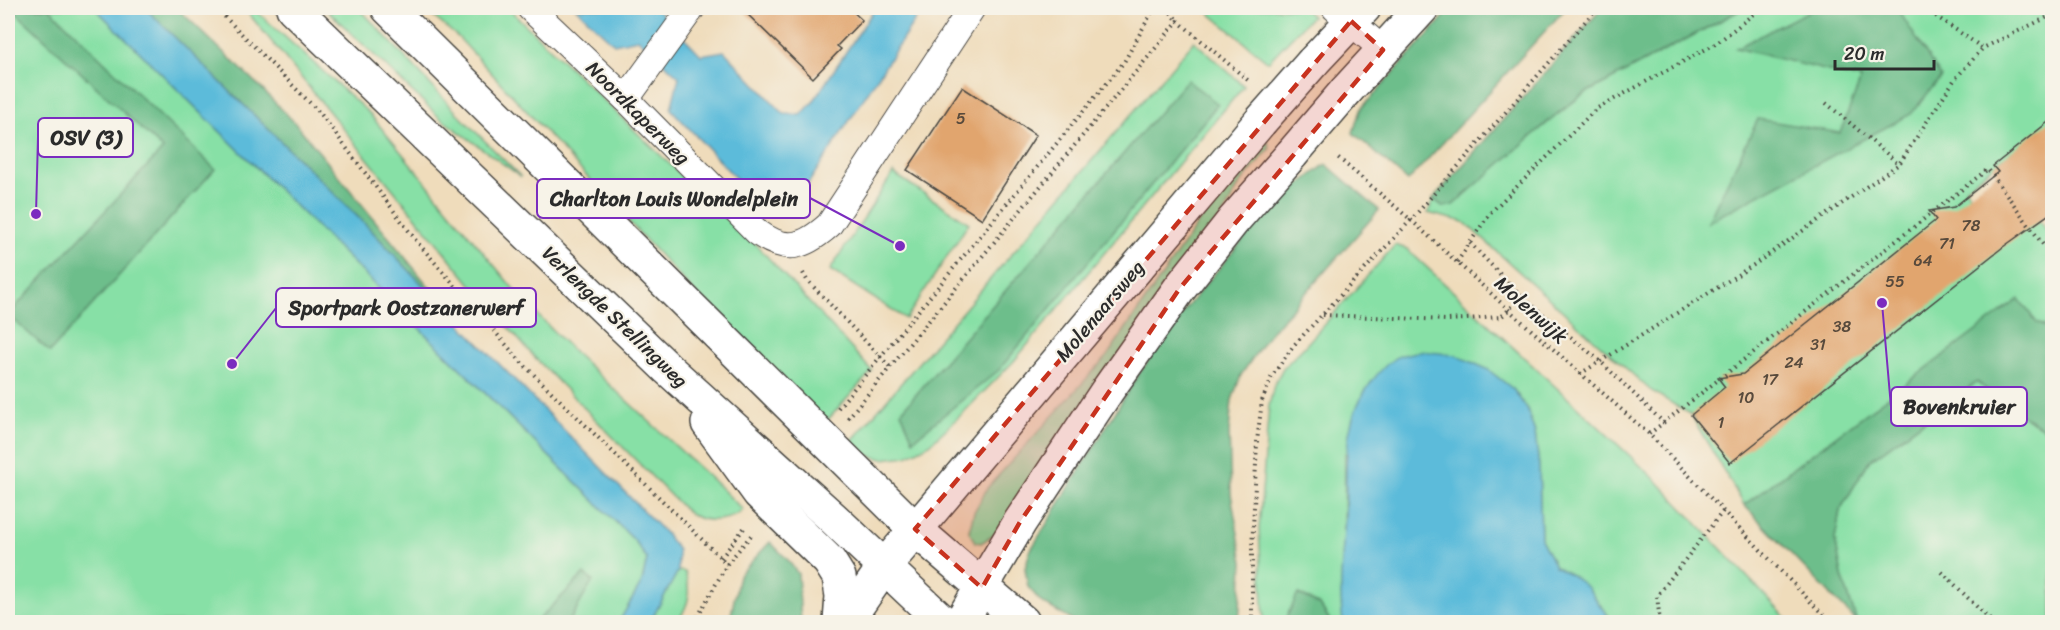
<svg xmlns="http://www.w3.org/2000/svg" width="2060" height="630" viewBox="0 0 2060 630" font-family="Sriracha,sans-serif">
<rect width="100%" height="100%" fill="#f7f3e8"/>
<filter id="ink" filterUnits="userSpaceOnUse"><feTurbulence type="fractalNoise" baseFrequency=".0167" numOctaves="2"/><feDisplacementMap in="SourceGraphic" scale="12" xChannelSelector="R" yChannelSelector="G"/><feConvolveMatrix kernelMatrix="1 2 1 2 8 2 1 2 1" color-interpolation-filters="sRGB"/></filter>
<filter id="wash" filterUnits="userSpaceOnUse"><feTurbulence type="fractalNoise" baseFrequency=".008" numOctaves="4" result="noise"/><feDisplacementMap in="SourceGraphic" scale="24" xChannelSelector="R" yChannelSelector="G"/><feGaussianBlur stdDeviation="1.35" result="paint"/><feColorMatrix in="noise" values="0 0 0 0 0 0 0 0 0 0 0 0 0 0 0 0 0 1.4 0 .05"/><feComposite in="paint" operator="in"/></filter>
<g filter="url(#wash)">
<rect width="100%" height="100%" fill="#efdcbb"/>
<g fill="#87e0a6" stroke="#598668" stroke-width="1.5">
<polygon points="8,8 95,8 634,540 647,559 642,582 619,622 8,622"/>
<path d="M244 8H253L369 113 521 298 574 352 717 484 743 510C732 521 708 523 694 516 686 513 679 503 672 497L535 358 479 294Z"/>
<polygon points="325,8 359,8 458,114 521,177 440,118"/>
<polygon points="423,8 508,8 739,231 752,240 872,371 825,423 778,383 459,38"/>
<polygon points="1203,8 1302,8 1312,16 1269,61 1267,61"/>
<polygon points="1744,8 2052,8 2052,121 1965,188 1981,209 2010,187 2052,237 2052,330 2037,323 2019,300 1744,505 1691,415 1650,390 1464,222 1428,213 1433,199 1444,207 1582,95"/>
<polygon points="1194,41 1244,86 1014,361 963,413 930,444 907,456 883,459 859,453 849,444"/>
<polygon points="1263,138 1267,140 1270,148 1240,184 1212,236 996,534 981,543 975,542 969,531 974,512 988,487 1107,356 1235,169"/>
<polygon points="893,173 969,223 906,319 830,270"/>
<polygon points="1395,245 1407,249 1655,479 1790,622 1612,622 1604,609 1573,576 1555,566 1541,539 1539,466 1535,433 1527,409 1513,389 1345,453 1343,622 1331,622 1320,605 1299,594 1284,622 1264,622 1259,529 1269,406 1274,385 1283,368 1304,347"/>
<polygon points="1977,382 2016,412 2052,433 2052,622 1857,622 1842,576 1835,539 1840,510 1869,461"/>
<path d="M678 571 685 572C691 596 690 601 678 622H650Z"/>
</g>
<g fill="#6dbe8b" stroke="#4c745b" stroke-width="1.5">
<polygon points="11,8 49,8 215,169 50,352 8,315 163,149"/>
<polygon points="145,8 177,8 258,85 297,125 457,321 367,226"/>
<polygon points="1452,8 1566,8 1408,181 1353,133 1360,110"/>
<polygon points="1602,8 1744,8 1582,95 1557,114 1453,205 1444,207 1433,199"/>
<polygon points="1815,8 1897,8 1941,77 1911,114 1708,222 1758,119 1840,133 1861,79 1736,48"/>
<polygon points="1187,80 1218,104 999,370 913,440 901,412"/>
<polygon points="1326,164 1379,210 1267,337 1241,375 1232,400 1229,431 1231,494 1243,562 1239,622 1075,622 1041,602 1028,587 1025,568 1030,551 1138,375 1190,303 1271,206"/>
<polygon points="2019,299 2037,323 2052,330 2052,433 2016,412 1977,382 1869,461 1840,510 1835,539 1842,576 1857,622 1744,505"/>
<polygon points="770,542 788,560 798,574 801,622 726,622 731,615 739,575"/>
<polygon points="584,574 593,581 569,622 536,622"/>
<polygon points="1298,594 1320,605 1331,622 1284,622"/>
</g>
<g fill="#5cbbda" stroke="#447382" stroke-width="1.5">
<polygon points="95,8 145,8 367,226 457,321 665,533 678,550 678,571 650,622 619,622 642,582 647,559 634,540"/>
<path d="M576 8H656L701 55 724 51 784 114 801 115 813 102 875 8H923L806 187C787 200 779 203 757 201L671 109 679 77 638 39 614 44Z"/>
<path d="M1422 351 1455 355 1487 369 1513 389 1527 409 1535 433 1539 466 1541 539 1555 566 1573 576 1588 588 1612 622H1343C1338 588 1343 551 1345 517 1348 466 1339 424 1372 381 1379 372 1386 364 1395 358 1402 354 1413 353 1422 351Z"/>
</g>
<g id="blocks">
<g fill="#e1a56e">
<polygon points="741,8 849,8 862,20 837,46 841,49 813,78"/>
<polygon points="962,87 1036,135 982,219 907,170"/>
<polygon points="2052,119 2052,212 2003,247 1730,463 1691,415 1725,387 1718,378 1743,374 1936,220 1929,211 1954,207 1998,172 1993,166"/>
</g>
</g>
</g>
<g filter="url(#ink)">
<use href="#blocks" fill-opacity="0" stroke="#484641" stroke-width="1.5"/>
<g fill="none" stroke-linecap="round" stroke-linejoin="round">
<g stroke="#484641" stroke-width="28">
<g id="street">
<path d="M530 8 626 99 757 232C786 253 803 248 829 225L972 8"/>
<polyline points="1335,8 1383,50"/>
<polyline points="626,99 692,8"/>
</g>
</g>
<g stroke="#484641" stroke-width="36">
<g id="secondary">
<polyline points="293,8 668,369 834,519 943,622"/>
<polyline points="388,8 915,529 1023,622"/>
<polyline points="1313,62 1364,8"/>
<polyline points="1346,91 1422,8"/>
<polyline points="708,423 759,493 829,561 839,577 842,596 840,622"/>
<polyline points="846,622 884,567 1260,122"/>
<polyline points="961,622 1020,522 1107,391 1180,288 1233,221 1292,154"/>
</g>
</g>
<g stroke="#484641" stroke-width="4" stroke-dasharray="1.5 4.5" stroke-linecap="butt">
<polyline points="216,8 320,113 418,243 522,363 727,564"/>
<polyline points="1167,8 1178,21"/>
<polyline points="1597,8 1411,220 1510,311 1649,434 1830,622"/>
<polyline points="1927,8 1931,13 1983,48 2052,15"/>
<polyline points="1826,103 1899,164"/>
<polyline points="1470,243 1522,297"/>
<polyline points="1457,262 1490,213 1596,109 1717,43 1761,8"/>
<polyline points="803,273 807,280 890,367"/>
<polyline points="1323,315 1447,320 1501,317 1522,297 1600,361 1664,423"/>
<polyline points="1580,374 1755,264 1899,164 1955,79 1983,48"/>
<polyline points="838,408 1124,62 1152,12 1149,8"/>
<polyline points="848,418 1178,21 1250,82"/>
<polyline points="1649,434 1988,169 2052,257"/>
<polyline points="721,558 745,527"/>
<polyline points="1942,572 1992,622"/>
<polyline points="695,622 727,564 753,533"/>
<polyline points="1250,622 1252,615 1252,550 1257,441 1262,401 1272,376 1294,345 1411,220 1335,155"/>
<polyline points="1660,622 1657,596 1723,511"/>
<polyline points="2043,622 2052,621"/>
</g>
<use href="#street" stroke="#fff" stroke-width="26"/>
<use href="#secondary" stroke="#fff" stroke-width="33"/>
<g stroke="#484641" stroke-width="36" stroke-linecap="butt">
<g id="secondary-bridge">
<polyline points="1260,122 1313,62"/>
<polyline points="1292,154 1346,91"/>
</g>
</g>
<use href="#secondary-bridge" stroke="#fff" stroke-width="33"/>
</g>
</g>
<path fill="#c8321e" fill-opacity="0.2" stroke="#c8321e" stroke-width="4.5" stroke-dasharray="12 8" stroke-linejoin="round" d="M1351 21 1383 50 1180 288 1020 522 982 588 915 529Z"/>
<g text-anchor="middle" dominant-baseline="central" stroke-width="4.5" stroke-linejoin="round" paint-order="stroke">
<g font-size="16" fill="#584a3c">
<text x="961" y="118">5</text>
<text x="1971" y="225">78</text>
<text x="1947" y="243">71</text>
<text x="1923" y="260">64</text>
<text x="1895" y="281">55</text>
<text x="1842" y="326">38</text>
<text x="1818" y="344">31</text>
<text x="1794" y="362">24</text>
<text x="1770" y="379">17</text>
<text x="1746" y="397">10</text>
<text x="1721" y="422">1</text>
</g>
<g font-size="20" fill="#2b2b2b" stroke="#f7f3e8">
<text transform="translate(638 113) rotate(45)">Noordkaperweg</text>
<text transform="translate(1531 310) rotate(42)">Molenwijk</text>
<text transform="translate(1100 311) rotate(-50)">Molenaarsweg</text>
<text transform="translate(615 317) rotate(44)">Verlengde Stellingweg</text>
</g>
</g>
<path fill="none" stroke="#7b2cbf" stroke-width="2" d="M36 214L38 137M900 246L810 198M232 364L276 308M1882 303L1891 407"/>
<g fill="#7b2cbf" stroke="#f7f3e8" stroke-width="2">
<circle cx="36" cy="214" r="6"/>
<circle cx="900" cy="246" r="6"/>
<circle cx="232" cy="364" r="6"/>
<circle cx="1882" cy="303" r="6"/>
</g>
<g fill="#f7f3e8" stroke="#7b2cbf" stroke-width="2">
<rect x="38" y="118" width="95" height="39" rx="6"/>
<rect x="537" y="179" width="273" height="39" rx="6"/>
<rect x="276" y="288" width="260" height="39" rx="6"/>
<rect x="1891" y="387" width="136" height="39" rx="6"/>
</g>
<g font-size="21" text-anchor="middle" font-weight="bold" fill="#2b2b2b">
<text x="86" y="145">OSV (3)</text>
<text x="674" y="206">Charlton Louis Wondelplein</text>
<text x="406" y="315">Sportpark Oostzanerwerf</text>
<text x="1959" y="414">Bovenkruier</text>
</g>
<rect width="2060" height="630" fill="none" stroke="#f7f3e8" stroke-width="30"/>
<path d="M1835 60v9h99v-9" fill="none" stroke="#2b2b2b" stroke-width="3"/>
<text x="1844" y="60" font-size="18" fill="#2b2b2b" stroke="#f7f3e8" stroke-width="4.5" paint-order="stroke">20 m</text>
</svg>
